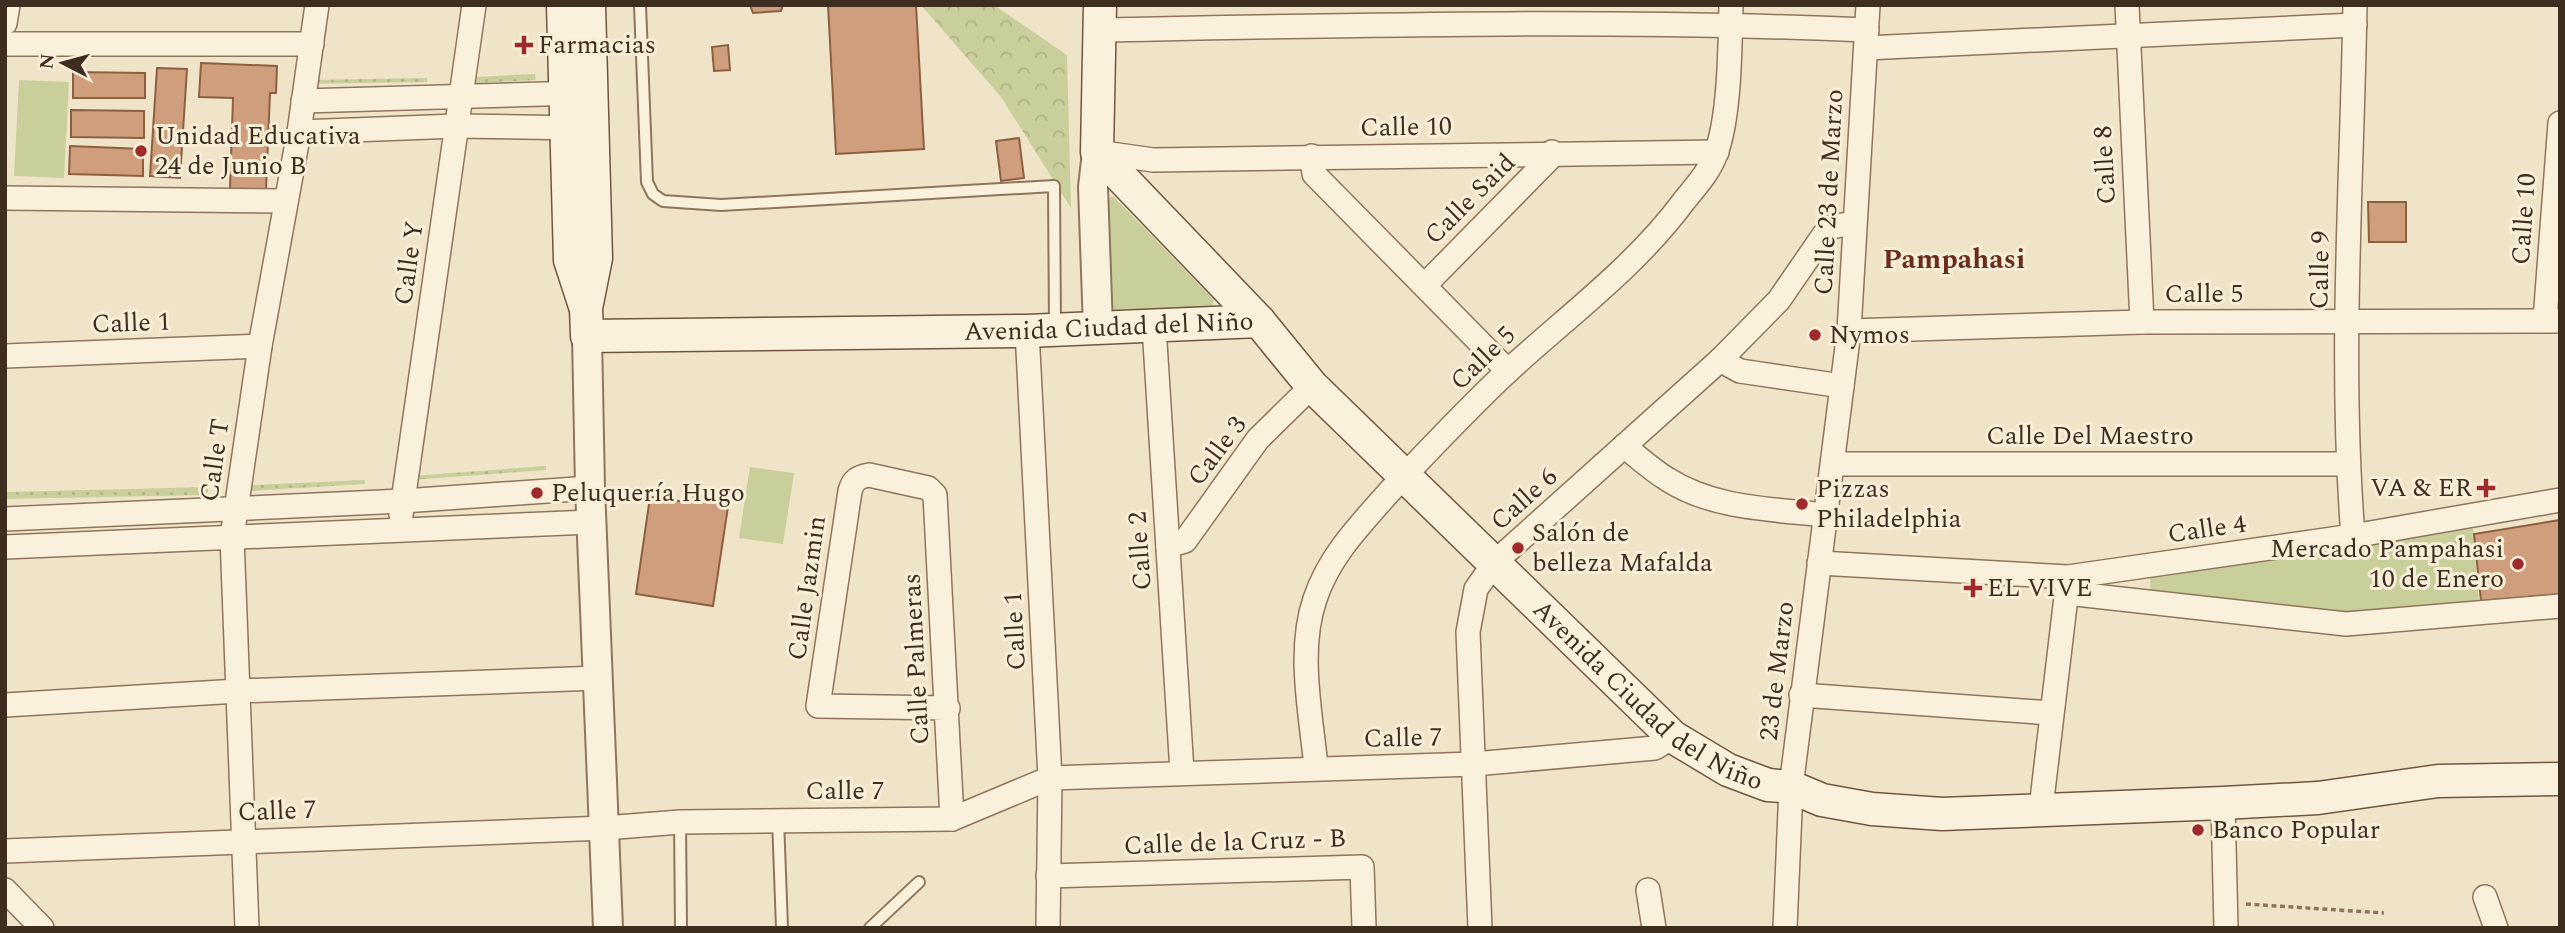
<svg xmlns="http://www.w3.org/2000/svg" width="2565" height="933" viewBox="0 0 2565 933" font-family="Spectral,serif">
<defs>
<pattern id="grass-dots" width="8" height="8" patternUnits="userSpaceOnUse" patternTransform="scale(1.75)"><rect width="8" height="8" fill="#c9cf9b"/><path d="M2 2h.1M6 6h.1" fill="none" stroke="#aeb285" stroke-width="1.8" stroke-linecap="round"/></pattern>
<pattern id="forest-crowns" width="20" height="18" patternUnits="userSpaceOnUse" patternTransform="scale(1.75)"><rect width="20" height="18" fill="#c9cf9b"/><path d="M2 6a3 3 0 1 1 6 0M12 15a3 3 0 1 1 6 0" fill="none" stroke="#aeb285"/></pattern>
</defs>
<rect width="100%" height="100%" fill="#f0e4c8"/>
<g fill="url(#grass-dots)">
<polygon points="535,74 536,80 456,84 456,78"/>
<polygon points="427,78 427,82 302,84 303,80"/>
<polygon points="546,466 546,470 397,481 397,477"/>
<polygon points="365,480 365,484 234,492 234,486"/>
<polygon points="208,487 208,495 5,499 5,492"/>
</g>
<polygon fill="url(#forest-crowns)" points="921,5 994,5 1067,55 1071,208 1001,97"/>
<g fill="#c9cf9b">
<polygon points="19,80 69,82 64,178 14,176"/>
<polygon points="1113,196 1214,300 1212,307 1114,310 1108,304 1106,199"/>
<polygon points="750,467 794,473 783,544 739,538"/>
<polygon points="2473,528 2479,605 2336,616 2151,596 2150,578"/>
</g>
<g fill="#cf9f7d" stroke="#8d5f41" stroke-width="2">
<polygon points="750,5 783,5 781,11 753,13"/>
<polygon points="828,5 916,5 924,149 836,154"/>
<polygon points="728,45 730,70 714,71 712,47"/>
<polygon points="201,63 277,66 276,93 270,93 266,190 230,189 233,98 199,97"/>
<polygon points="157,68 187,69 180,178 150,176"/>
<polygon points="73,72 145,73 145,98 73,98"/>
<polygon points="71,110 144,111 144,138 71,137"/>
<polygon points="1019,138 1024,178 1001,181 996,141"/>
<polygon points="70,146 143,149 143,176 69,174"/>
<polygon points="2368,202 2406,202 2406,242 2369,242"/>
<polygon points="694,495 729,500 713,606 636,594 650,497 693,503"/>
<polygon points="2560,520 2560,594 2481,601 2474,534"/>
</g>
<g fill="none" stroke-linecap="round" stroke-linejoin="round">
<g stroke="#8d765c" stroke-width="14">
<g id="service">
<polyline points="640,5 647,182 653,194 663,201 721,205 1054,186 1055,326"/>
<polyline points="778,819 782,928"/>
<polyline points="680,822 681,928"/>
<polyline points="870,928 919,882"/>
</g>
</g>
<g stroke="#8d765c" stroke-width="26">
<g id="minor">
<polyline points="2127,5 2142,322"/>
<polyline points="5,23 8,5"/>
<path d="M1101 30C1357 25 1611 19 1867 30"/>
<polyline points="5,44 312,44"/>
<polyline points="1866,48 2355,25"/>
<polyline points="303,101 581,93"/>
<polyline points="299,132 457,126 580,128"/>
<polyline points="1097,152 1153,160 1717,152"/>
<polyline points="1312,156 1314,174 1508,371"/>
<polyline points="5,198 286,201"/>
<polyline points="1426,284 1550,158 1552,152"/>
<polyline points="2545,320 2560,123"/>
<polyline points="1154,326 1182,772"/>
<polyline points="1027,331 1050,778 1048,928"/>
<polyline points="1849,331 2142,322 2560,321"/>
<polyline points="5,356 260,346"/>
<polyline points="1720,360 1740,371 1842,386"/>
<path d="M1624 446C1638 457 1652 470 1667 479 1713 509 1772 509 1825 515"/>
<polyline points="1833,464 2348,464"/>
<polyline points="401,515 474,5"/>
<polyline points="5,519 403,501 590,488"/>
<path d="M2353 536C2339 360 2352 182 2355 5"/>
<polyline points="1168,546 1185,541 1258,439 1312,386"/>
<polyline points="5,547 591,522"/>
<polyline points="1819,563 2068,577 2353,536 2560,500"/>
<polyline points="2067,593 2346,624 2560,606"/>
<polyline points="1801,695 2051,713"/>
<polyline points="5,705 238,691 599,678"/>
<path d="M948 708 818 706 850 491C853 480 858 477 869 475L928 488 935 495 952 819"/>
<path d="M1316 767C1311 714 1297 651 1315 599 1329 556 1361 524 1390 491 1429 450 1468 408 1509 370 1569 315 1635 267 1684 201 1696 186 1710 171 1716 153 1730 116 1730 45 1731 5"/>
<polyline points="2223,803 2226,928"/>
<polyline points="2041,808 2068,580"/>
<polyline points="5,851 605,828 680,822 952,819 1050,778 1474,764 1655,748 1673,737"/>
<polyline points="1048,876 1362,867 1364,928"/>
<polyline points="5,890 42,928"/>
<polyline points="1648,890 1654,928"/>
<polyline points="2485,897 2496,928"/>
<polyline points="247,928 232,537 260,346 299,132 317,5"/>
<polyline points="1480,928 1468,632 1476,589 1495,562 1720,360 1779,300 1823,236 1831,227 1854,223"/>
<polyline points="1785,928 1791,787 1849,331 1868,5"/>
</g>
</g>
<g stroke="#8d765c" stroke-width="32">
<g id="tertiary">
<polyline points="1097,152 1093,187 1098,328"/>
<polyline points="587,336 590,488 608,928"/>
</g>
</g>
<g stroke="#6f573f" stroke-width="35">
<g id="secondary">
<polyline points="563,5 570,260 585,306"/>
<path id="s1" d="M589 5 596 258 586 308 587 336 1027 331 1259 321 1312 386 1673 737 1728 770 1768 785 1791 787 1822 800 1872 809 1942 814 2223 803 2318 798 2438 781 2560 779"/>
<polyline points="1100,5 1097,152 1259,321"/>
</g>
</g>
<polyline stroke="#8d765c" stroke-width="3.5" stroke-dasharray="5 3.5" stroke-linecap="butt" points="2246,904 2384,913"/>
<use href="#service" stroke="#faf1dc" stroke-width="10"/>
<use href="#minor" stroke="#faf1dc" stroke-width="23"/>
<use href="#tertiary" stroke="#faf1dc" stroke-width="28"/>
<use href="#secondary" stroke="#faf1dc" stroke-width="32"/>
</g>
<g fill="#9e2a2b" stroke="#f7eed8" stroke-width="2.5">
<path d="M520.5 34.5h7v7h7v7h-7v7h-7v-7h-7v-7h7z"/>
<circle cx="141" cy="151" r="7"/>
<circle cx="1815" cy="335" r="7"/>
<path d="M2482.5 477.5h7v7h7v7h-7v7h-7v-7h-7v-7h7z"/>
<circle cx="537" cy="493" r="7"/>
<circle cx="1802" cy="504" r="7"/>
<circle cx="1518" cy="548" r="7"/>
<circle cx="2518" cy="564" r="7"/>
<path d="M1969.5 577.5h7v7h7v7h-7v7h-7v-7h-7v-7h7z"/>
<circle cx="2198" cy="830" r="7"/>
</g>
<g text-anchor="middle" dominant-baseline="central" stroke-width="6" stroke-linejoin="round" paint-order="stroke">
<g font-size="26" fill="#3d2e20" stroke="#f7eed8" text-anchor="start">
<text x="538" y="45">Farmacias</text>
<text x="155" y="136">Unidad Educativa<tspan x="155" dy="30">24 de Junio B</tspan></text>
<text x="1829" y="335">Nymos</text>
<text x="2472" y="488" text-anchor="end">VA &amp; ER</text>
<text x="1816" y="489">Pizzas<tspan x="1816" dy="30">Philadelphia</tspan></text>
<text x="551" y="493">Peluquería Hugo</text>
<text x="1532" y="533">Salón de<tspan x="1532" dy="30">belleza Mafalda</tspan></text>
<text x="2504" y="549" text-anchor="end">Mercado Pampahasi<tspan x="2504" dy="30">10 de Enero</tspan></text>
<text x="1987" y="588">EL VIVE</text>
<text x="2212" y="830">Banco Popular</text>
</g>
<g font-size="26" fill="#3d2e20" stroke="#f7eed8">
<text transform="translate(1406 127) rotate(-1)">Calle 10</text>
<text transform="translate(2105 165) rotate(-93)">Calle 8</text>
<text transform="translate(1829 192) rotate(-87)">Calle 23 de Marzo</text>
<text transform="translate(1470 199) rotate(-45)">Calle Said</text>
<text transform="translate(2524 219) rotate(-86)">Calle 10</text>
<text transform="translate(409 263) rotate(-82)">Calle Y</text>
<text transform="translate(2320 270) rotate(-89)">Calle 9</text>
<text x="2204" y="294">Calle 5</text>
<text transform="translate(131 323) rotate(-2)">Calle 1</text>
<text stroke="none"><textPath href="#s1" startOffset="854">Avenida Ciudad del Niño</textPath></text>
<text transform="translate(1483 358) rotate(-44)">Calle 5</text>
<text x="2090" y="436">Calle Del Maestro</text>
<text transform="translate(1217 451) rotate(-53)">Calle 3</text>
<text transform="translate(215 460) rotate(-82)">Calle T</text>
<text transform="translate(1524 499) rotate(-42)">Calle 6</text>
<text transform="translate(2207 529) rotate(-8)">Calle 4</text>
<text transform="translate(1140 551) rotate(-94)">Calle 2</text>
<text transform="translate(807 588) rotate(-82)">Calle Jazmin</text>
<text transform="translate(1015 631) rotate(-93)">Calle 1</text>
<text transform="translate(916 659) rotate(-93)">Calle Palmeras</text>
<text transform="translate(1777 671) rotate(-83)">23 de Marzo</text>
<text stroke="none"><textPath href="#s1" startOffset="1547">Avenida Ciudad del Niño</textPath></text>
<text transform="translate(1403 738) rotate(-1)">Calle 7</text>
<text x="845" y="791">Calle 7</text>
<text transform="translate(277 811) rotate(-2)">Calle 7</text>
<text transform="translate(1235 842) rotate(-2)">Calle de la Cruz - B</text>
</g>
<g font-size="28" font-weight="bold" fill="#6b2e1e" stroke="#f7eed8">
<text x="1954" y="259">Pampahasi</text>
</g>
</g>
<rect width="2565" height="933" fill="none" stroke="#3d2e20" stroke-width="14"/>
<g transform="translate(63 63) rotate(276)" stroke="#f7eed8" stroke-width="5" paint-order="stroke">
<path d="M0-5L12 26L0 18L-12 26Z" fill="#3d2e20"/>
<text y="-10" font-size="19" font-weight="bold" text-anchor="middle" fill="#3d2e20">N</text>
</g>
</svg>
